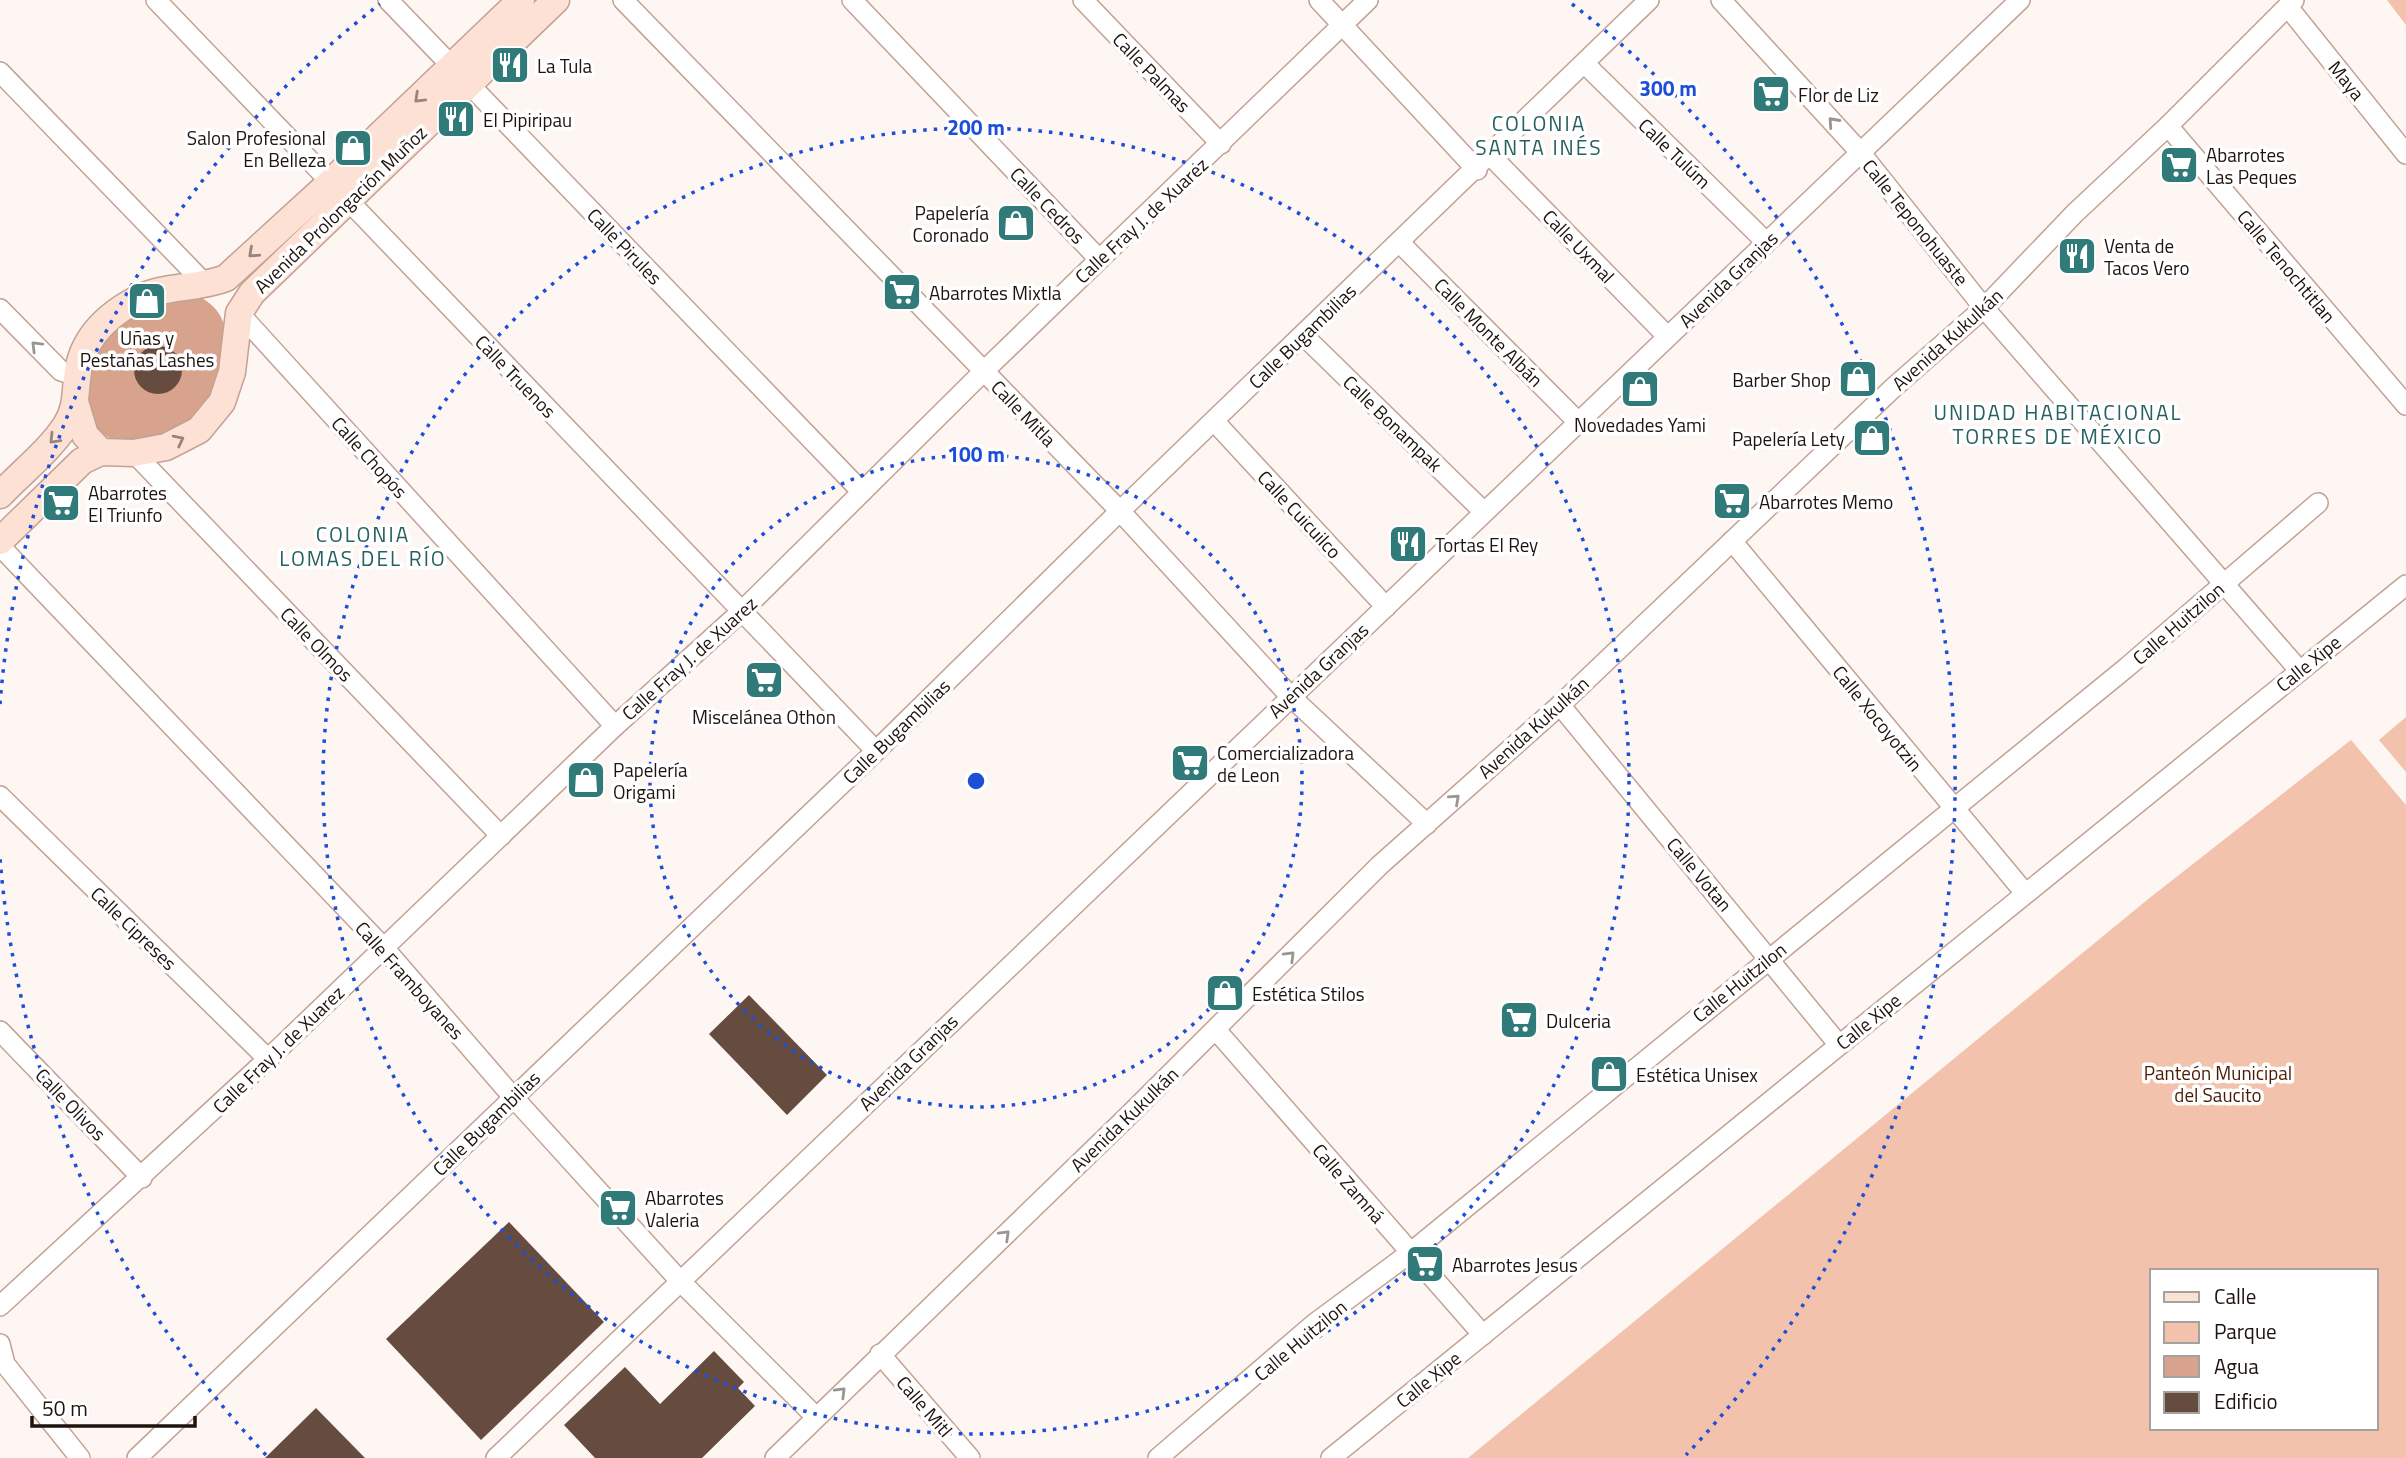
<svg xmlns="http://www.w3.org/2000/svg" width="2406" height="1458" viewBox="0 0 2406 1458" font-family="'Titillium Web',sans-serif">
<rect width="100%" height="100%" fill="#fdf6f3"/>
<g fill="#f3c2ac" fill-rule="evenodd">
<polygon points="2387,0 2406,0 2406,25"/>
<polygon points="2406,717 2406,772 2379,740"/>
<path d="M2351 740 2406 805V1458H1468L2147 900ZM2152 1271H2376V1428H2152Z"/>
</g>
<path fill="#d8a38c" d="M199 297C247 318 225 392 194 421 173 441 141 442 114 439 106 438 102 433 97 428 67 400 102 336 128 316 148 301 175 301 199 297Z"/>
<g fill="#664b3f">
<circle cx="158" cy="370" r="24"/>
<polygon points="749,995 827,1075 787,1115 709,1034"/>
<polygon points="509,1222 604,1322 481,1440 386,1339"/>
<polygon points="714,1351 744,1382 738,1388 755,1406 702,1458 595,1458 564,1425 625,1367 660,1404"/>
<polygon points="316,1408 365,1458 265,1458"/>
</g>
<g fill="none" stroke-linecap="round" stroke-linejoin="round">
<g stroke="#c2a294" stroke-width="22">
<g id="street">
<polyline points="156,0 876,751"/>
<polyline points="388,0 862,492"/>
<polyline points="623,0 1120,511 1290,696 1427,824"/>
<polyline points="852,0 1099,259"/>
<polyline points="1083,0 1221,144"/>
<polyline points="1319,0 1477,170"/>
<polyline points="1721,0 1860,152 1984,308 2299,670"/>
<polyline points="2288,7 2406,154"/>
<polyline points="1585,64 1766,242"/>
<polyline points="0,72 207,286"/>
<polyline points="2168,126 2406,405"/>
<polyline points="1490,155 1667,336"/>
<polyline points="1399,242 1578,422"/>
<polyline points="0,309 61,371 77,376"/>
<polyline points="239,313 615,726"/>
<polyline points="1303,335 1484,512"/>
<polyline points="1214,421 1386,607"/>
<polyline points="134,453 501,836"/>
<polyline points="1732,541 2025,893"/>
<polyline points="0,546 384,948 513,1097 681,1282 816,1417"/>
<polyline points="1560,705 1839,1045"/>
<polyline points="0,796 268,1059"/>
<polyline points="1216,1030 1483,1335"/>
<polyline points="0,1031 142,1178"/>
<polyline points="0,1306 268,1059 615,726 742,611 984,371 1368,0"/>
<polyline points="0,1344 5,1364 80,1458"/>
<polyline points="880,1354 970,1458"/>
<polyline points="137,1458 876,751 1120,511 1649,0"/>
<polyline points="496,1458 2020,0"/>
<polyline points="775,1458 1126,1118 1380,865 1560,705 1893,388 1984,308 2075,213 2168,126 2294,0"/>
<polyline points="1158,1458 1314,1324 1410,1253 2126,668 2318,503"/>
<polyline points="1331,1458 2406,585"/>
</g>
</g>
<g stroke="#c2a294" stroke-width="29">
<g id="secondary">
<polyline points="76,405 85,435 101,452"/>
<path d="M0 495C21 473 50 450 66 425 76 409 75 397 77 379 80 342 103 318 134 301 163 284 196 290 226 278L331 182 521 0"/>
<polyline points="0,541 82,461 101,452 134,453 166,447 199,430 222,402 232,372 239,313 252,293 556,0"/>
</g>
</g>
<use href="#street" stroke="#fff" stroke-width="19"/>
<use href="#secondary" stroke="#fee1d5" stroke-width="26"/>
</g>
<defs><path id="oneway-chevron" d="M-2-3.5L2.5 0L-2 3.5" fill="none" stroke-width="1.6" stroke-linecap="round" stroke-linejoin="round" transform="scale(1.75)"/></defs>
<g stroke="#99847b">
<use href="#oneway-chevron" transform="translate(419 98) rotate(136)"/>
<use href="#oneway-chevron" transform="translate(253 253) rotate(138)"/>
<use href="#oneway-chevron" transform="translate(54 439) rotate(134)"/>
<use href="#oneway-chevron" transform="translate(179 440) rotate(-27)"/>
</g>
<g stroke="#9a9593">
<use href="#oneway-chevron" transform="translate(1833 122) rotate(-132)"/>
<use href="#oneway-chevron" transform="translate(36 346) rotate(-135)"/>
<use href="#oneway-chevron" transform="translate(1455 799) rotate(-42)"/>
<use href="#oneway-chevron" transform="translate(1290 956) rotate(-45)"/>
<use href="#oneway-chevron" transform="translate(1005 1235) rotate(-44)"/>
<use href="#oneway-chevron" transform="translate(841 1392) rotate(-45)"/>
</g>
<g fill="none" stroke="#1d4ed8" stroke-width="3.5" stroke-dasharray="3.5 7">
<circle cx="976" cy="781" r="326"/>
<circle cx="976" cy="781" r="653"/>
<path d="M266 1455A979 979 0 0 1 0 858M0 704A979 979 0 0 1 380 4M1572 4A979 979 0 0 1 1686 1455"/>
</g>
<defs>
<g id="restaurant-square" transform="scale(2.0125)"><rect x="-9" y="-9" width="18" height="18" rx="4" fill="#317a7a" stroke="#fff"/><path d="M-5-6h1v4h1v-4h1v4h1v-4h1v5L-1.5 .5V6h-2V.5L-5-1ZM5-6V6H3V1.5H1.5Q1.5-4 5-6Z" fill="#fff"/></g>
<g id="supermarket-square" transform="scale(2.0125)"><rect x="-9" y="-9" width="18" height="18" rx="4" fill="#317a7a" stroke="#fff"/><path d="M-6-5.5h2.5l.6 2H6L4.5 2H-2.5L-4.4-4H-6ZM-1.5 3.2a1.3 1.3 0 1 0 .1 0ZM3 3.2a1.3 1.3 0 1 0 .1 0Z" fill="#fff"/></g>
<g id="shop-square" transform="scale(2.0125)"><rect x="-9" y="-9" width="18" height="18" rx="4" fill="#317a7a" stroke="#fff"/><path d="M-5-2.5h2.3a2.7 3.5 0 0 1 5.4 0H5L5.5 6h-11ZM-1.5-2.5h3a1.5 2.3 0 0 0-3 0Z" fill="#fff"/></g>
</defs>
<g fill-rule="evenodd">
<use href="#restaurant-square" x="510" y="65"/>
<use href="#supermarket-square" x="1771" y="94"/>
<use href="#restaurant-square" x="456" y="119"/>
<use href="#shop-square" x="353" y="148"/>
<use href="#supermarket-square" x="2179" y="165"/>
<use href="#shop-square" x="1016" y="223"/>
<use href="#restaurant-square" x="2077" y="256"/>
<use href="#supermarket-square" x="902" y="292"/>
<use href="#shop-square" x="147" y="301"/>
<use href="#shop-square" x="1858" y="379"/>
<use href="#shop-square" x="1640" y="389"/>
<use href="#shop-square" x="1872" y="438"/>
<use href="#supermarket-square" x="1732" y="501"/>
<use href="#supermarket-square" x="61" y="503"/>
<use href="#restaurant-square" x="1408" y="544"/>
<use href="#supermarket-square" x="764" y="680"/>
<use href="#supermarket-square" x="1190" y="763"/>
<use href="#shop-square" x="586" y="780"/>
<use href="#shop-square" x="1225" y="993"/>
<use href="#supermarket-square" x="1519" y="1020"/>
<use href="#shop-square" x="1609" y="1074"/>
<use href="#supermarket-square" x="618" y="1208"/>
<use href="#supermarket-square" x="1425" y="1264"/>
</g>
<g text-anchor="middle" dominant-baseline="central" stroke-width="7" stroke-linejoin="round" paint-order="stroke">
<g font-size="19" fill="#1e130e" stroke="#fff" text-anchor="start">
<text x="537" y="65">La Tula</text>
<text x="1798" y="94">Flor de Liz</text>
<text x="483" y="119">El Pipiripau</text>
<text x="326" y="137" text-anchor="end">Salon Profesional<tspan x="326" dy="22">En Belleza</tspan></text>
<text x="2206" y="154">Abarrotes<tspan x="2206" dy="22">Las Peques</tspan></text>
<text x="989" y="212" text-anchor="end">Papelería<tspan x="989" dy="22">Coronado</tspan></text>
<text x="2104" y="245">Venta de<tspan x="2104" dy="22">Tacos Vero</tspan></text>
<text x="929" y="292">Abarrotes Mixtla</text>
<text x="147" y="337" text-anchor="middle">Uñas y<tspan x="147" dy="22">Pestañas Lashes</tspan></text>
<text x="1831" y="379" text-anchor="end">Barber Shop</text>
<text x="1640" y="424" text-anchor="middle">Novedades Yami</text>
<text x="1845" y="438" text-anchor="end">Papelería Lety</text>
<text x="88" y="492">Abarrotes<tspan x="88" dy="22">El Triunfo</tspan></text>
<text x="1759" y="501">Abarrotes Memo</text>
<text x="1435" y="544">Tortas El Rey</text>
<text x="764" y="716" text-anchor="middle">Miscelánea Othon</text>
<text x="1217" y="752">Comercializadora<tspan x="1217" dy="22">de Leon</tspan></text>
<text x="613" y="769">Papelería<tspan x="613" dy="22">Origami</tspan></text>
<text x="1252" y="993">Estética Stilos</text>
<text x="1546" y="1020">Dulceria</text>
<text x="1636" y="1074">Estética Unisex</text>
<text x="645" y="1197">Abarrotes<tspan x="645" dy="22">Valeria</tspan></text>
<text x="1452" y="1264">Abarrotes Jesus</text>
</g>
<g font-size="19" fill="#1e130e" stroke="#fff">
<text transform="translate(1152 72) rotate(46)">Calle Palmas</text>
<text transform="translate(2347 80) rotate(51)">Maya</text>
<text transform="translate(1675 153) rotate(44)">Calle Tulúm</text>
<text transform="translate(1048 205) rotate(46)">Calle Cedros</text>
<text transform="translate(340 209) rotate(-44)">Avenida Prolongación Muñoz</text>
<text transform="translate(1141 220) rotate(-43)">Calle Fray J. de Xuarez</text>
<text transform="translate(1916 222) rotate(51)">Calle Teponohuaste</text>
<text transform="translate(625 246) rotate(46)">Calle Pirules</text>
<text transform="translate(1579 246) rotate(46)">Calle Uxmal</text>
<text transform="translate(2287 266) rotate(50)">Calle Tenochtitlan</text>
<text transform="translate(1728 279) rotate(-44)">Avenida Granjas</text>
<text transform="translate(1489 332) rotate(45)">Calle Monte Albán</text>
<text transform="translate(1302 336) rotate(-44)">Calle Bugambilias</text>
<text transform="translate(1947 339) rotate(-42)">Avenida Kukulkán</text>
<text transform="translate(516 376) rotate(46)">Calle Truenos</text>
<text transform="translate(1024 413) rotate(46)">Calle Mitla</text>
<text transform="translate(1393 423) rotate(44)">Calle Bonampak</text>
<text transform="translate(370 457) rotate(48)">Calle Chopos</text>
<text transform="translate(1300 514) rotate(47)">Calle Cuicuilco</text>
<text transform="translate(2178 623) rotate(-41)">Calle Huitzilon</text>
<text transform="translate(317 644) rotate(46)">Calle Olmos</text>
<text transform="translate(689 658) rotate(-42)">Calle Fray J. de Xuarez</text>
<text transform="translate(2308 663) rotate(-39)">Calle Xipe</text>
<text transform="translate(1318 670) rotate(-43)">Avenida Granjas</text>
<text transform="translate(1878 718) rotate(51)">Calle Xocoyotzin</text>
<text transform="translate(1533 727) rotate(-42)">Avenida Kukulkán</text>
<text transform="translate(896 731) rotate(-44)">Calle Bugambilias</text>
<text transform="translate(1700 874) rotate(50)">Calle Votan</text>
<text transform="translate(134 928) rotate(44)">Calle Cipreses</text>
<text transform="translate(410 980) rotate(48)">Calle Framboyanes</text>
<text transform="translate(1739 982) rotate(-39)">Calle Huitzilon</text>
<text transform="translate(1868 1021) rotate(-39)">Calle Xipe</text>
<text transform="translate(278 1049) rotate(-44)">Calle Fray J. de Xuarez</text>
<text transform="translate(908 1062) rotate(-44)">Avenida Granjas</text>
<text transform="translate(71 1104) rotate(46)">Calle Olivos</text>
<text transform="translate(1124 1119) rotate(-44)">Avenida Kukulkán</text>
<text transform="translate(486 1123) rotate(-44)">Calle Bugambilias</text>
<text transform="translate(1349 1183) rotate(49)">Calle Zamná</text>
<text transform="translate(1300 1340) rotate(-40)">Calle Huitzilon</text>
<text transform="translate(1428 1379) rotate(-39)">Calle Xipe</text>
<text transform="translate(925 1406) rotate(49)">Calle Mitl</text>
</g>
<g font-size="19" fill="#4a1a02" stroke="#fff">
<text x="2218" y="1072">Panteón Municipal<tspan x="2218" dy="22">del Saucito</tspan></text>
</g>
<g font-size="21" letter-spacing="2" fill="#26605f" stroke="#fff">
<text x="1539" y="123">COLONIA<tspan x="1539" dy="24">SANTA INÉS</tspan></text>
<text x="2058" y="412">UNIDAD HABITACIONAL<tspan x="2058" dy="24">TORRES DE MÉXICO</tspan></text>
<text x="363" y="534">COLONIA<tspan x="363" dy="24">LOMAS DEL RÍO</tspan></text>
</g>
</g>
<circle cx="976" cy="781" r="10" fill="#1d4ed8" stroke="#fff" stroke-width="3.5"/>
<g font-size="21" text-anchor="middle" font-weight="bold" fill="#1d4ed8" stroke="#fff" stroke-width="7" stroke-linejoin="round" paint-order="stroke">
<text x="1668" y="96">300 m</text>
<text x="976" y="135">200 m</text>
<text x="976" y="462">100 m</text>
</g>
<rect x="2150" y="1269" width="228" height="161" fill="#ffffff" stroke="#a5a19f" stroke-width="2"/>
<rect x="2164" y="1292" width="35" height="10" fill="#fee1d5" stroke="#a5a19f" stroke-width="2"/>
<text x="2214" y="1304" font-size="21" fill="#1e130e">Calle</text>
<rect x="2164" y="1322" width="35" height="21" fill="#f3c2ac" stroke="#a5a19f" stroke-width="2"/>
<text x="2214" y="1339" font-size="21" fill="#1e130e">Parque</text>
<rect x="2164" y="1356" width="35" height="21" fill="#d8a38c" stroke="#a5a19f" stroke-width="2"/>
<text x="2214" y="1374" font-size="21" fill="#1e130e">Agua</text>
<rect x="2164" y="1392" width="35" height="21" fill="#664b3f" stroke="#a5a19f" stroke-width="2"/>
<text x="2214" y="1409" font-size="21" fill="#1e130e">Edificio</text>
<path d="M32 1416v10h163v-10" fill="none" stroke="#1e130e" stroke-width="3.5"/>
<text x="42" y="1416" font-size="21" fill="#1e130e" stroke="#ffffff" stroke-width="5" paint-order="stroke">50 m</text>
</svg>
